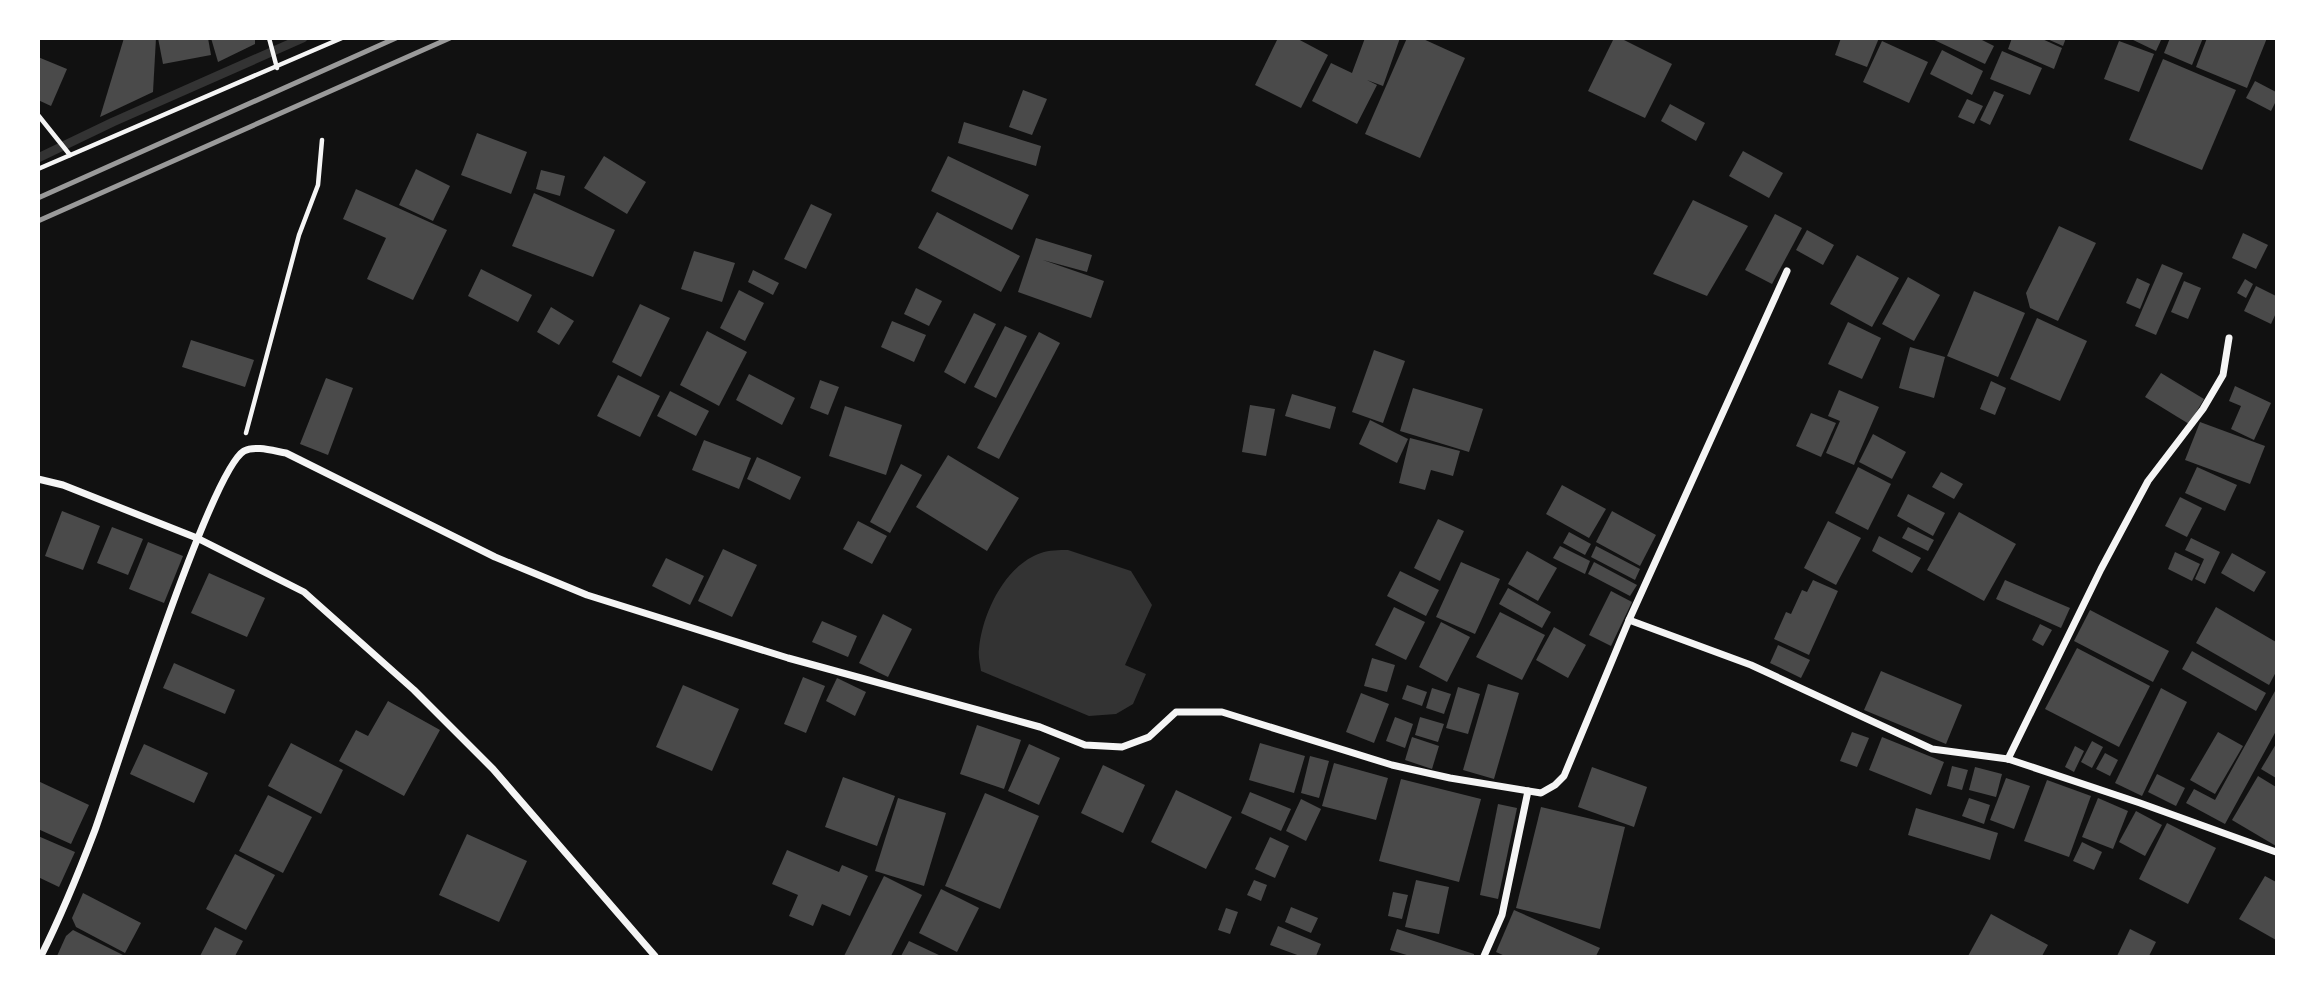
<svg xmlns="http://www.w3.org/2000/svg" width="2315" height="995" viewBox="0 0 2315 995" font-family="Poppins,sans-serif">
<rect width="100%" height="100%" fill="#111"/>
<path fill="#333" d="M1068 550 1131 571 1152 605 1125 665 1146 674 1133 704 1116 714 1089 716 981 671C980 664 978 656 979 649 982 614 1005 565 1041 553 1049 550 1059 550 1068 550Z"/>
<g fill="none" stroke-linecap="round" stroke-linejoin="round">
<polyline stroke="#333" stroke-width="9" points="38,158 113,122 303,38"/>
</g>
<g fill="#4a4a4a">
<polygon points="124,38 156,38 153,92 100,117"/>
<polygon points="158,38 208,38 211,55 163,64"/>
<polygon points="211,38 255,38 255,44 218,62"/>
<polygon points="1278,38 1296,38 1328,55 1301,108 1255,85"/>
<polygon points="1365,38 1400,38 1383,86 1367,80 1377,85 1357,124 1312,101 1331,63 1352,73"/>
<polygon points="1407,38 1421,38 1465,58 1420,158 1365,134"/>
<polygon points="1614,38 1620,38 1672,64 1645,118 1588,91"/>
<polygon points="1841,38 1879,38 1867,67 1835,55"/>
<polygon points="1930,38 1978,38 1994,46 1985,64"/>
<polygon points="2012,38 2040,38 2062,48 2054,69 2008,49"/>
<polygon points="2045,38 2066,38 2063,46"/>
<polygon points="2129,38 2162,38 2156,51"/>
<polygon points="2170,38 2203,38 2192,65 2164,53"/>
<polygon points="2207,38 2267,38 2247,88 2196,67"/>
<polygon points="1882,41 1928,62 1909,103 1863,82"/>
<polygon points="2119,41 2154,54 2139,92 2104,79"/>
<polygon points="1942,50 1983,71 1972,95 1930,74"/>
<polygon points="2002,51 2042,68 2030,95 1990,79"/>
<polygon points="38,57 67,69 51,106 38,100"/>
<polygon points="2163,59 2236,90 2202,170 2129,140"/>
<polygon points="2255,81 2276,92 2276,101 2271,111 2246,98"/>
<polygon points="1023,90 1047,99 1032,135 1009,127"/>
<polygon points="1994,91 2004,95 1990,125 1980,120"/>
<polygon points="1967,99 1983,106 1974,124 1958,117"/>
<polygon points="1670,104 1705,123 1696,141 1661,121"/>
<polygon points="964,122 1041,146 1036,166 958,143"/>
<polygon points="477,133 527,152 511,194 461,175"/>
<polygon points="1743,151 1783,173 1769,198 1729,176"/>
<polygon points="604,156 646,182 627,214 584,188"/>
<polygon points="948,156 1029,195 1012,230 931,191"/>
<polygon points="416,169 450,186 433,221 399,205"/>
<polygon points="541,170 565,176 560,196 536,189"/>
<polygon points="356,189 447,230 413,300 367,279 386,238 343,219"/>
<polygon points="534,193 615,230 593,277 512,246"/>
<polygon points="1693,200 1748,226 1707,296 1653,274"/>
<polygon points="811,204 832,214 806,269 784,259"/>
<polygon points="937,212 1020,256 1001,292 918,248"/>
<polygon points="1775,214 1802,228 1772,284 1745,270"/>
<polygon points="2059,226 2096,243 2058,321 2030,308 2026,293"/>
<polygon points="1807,230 1834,245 1823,265 1796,250"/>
<polygon points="2243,233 2268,245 2256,269 2232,258"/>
<polygon points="1036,238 1092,255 1087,272 1043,260 1104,281 1091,318 1018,292"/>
<polygon points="694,251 735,263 722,302 681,289"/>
<polygon points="1857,255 1899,278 1872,327 1830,304"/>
<polygon points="2162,264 2183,273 2156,335 2135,326"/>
<polygon points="481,269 532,295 518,322 468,296"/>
<polygon points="753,270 779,283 773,295 748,282"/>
<polygon points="1908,277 1940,295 1914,341 1882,324"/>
<polygon points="2137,278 2150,284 2140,309 2126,303"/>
<polygon points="2245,279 2253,284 2246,298 2237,293"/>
<polygon points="2184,281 2201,288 2188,319 2171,312"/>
<polygon points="2256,286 2276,296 2276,313 2271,324 2244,311"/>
<polygon points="916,288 942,301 929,326 904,314"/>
<polygon points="739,290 764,303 745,341 720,328"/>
<polygon points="1974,291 2025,313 1998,377 1947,356"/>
<polygon points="640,304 670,318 641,377 612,362"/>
<polygon points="551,307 574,321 559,345 537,332"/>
<polygon points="974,313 996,324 965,384 944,372"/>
<polygon points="2037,318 2087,341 2060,401 2010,379"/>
<polygon points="892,321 926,335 914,362 881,347"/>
<polygon points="1848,322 1881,338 1862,379 1828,364"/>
<polygon points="1005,326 1027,336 996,398 974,387"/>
<polygon points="707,331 747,352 719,406 680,385"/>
<polygon points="1039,332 1060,343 999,459 977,448"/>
<polygon points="191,340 254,360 245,387 182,367"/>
<polygon points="1910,347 1945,357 1934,398 1899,388"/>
<polygon points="1374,350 1405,361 1383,423 1352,412"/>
<polygon points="2161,373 2204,399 2189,424 2145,397"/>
<polygon points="749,374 795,398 782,425 736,400"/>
<polygon points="618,375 660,396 640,437 597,416"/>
<polygon points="326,378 353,388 328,455 300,444"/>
<polygon points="820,380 839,387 828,415 810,408"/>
<polygon points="1991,381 2006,388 1995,415 1980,409"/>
<polygon points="2235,386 2271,403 2254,440 2231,429 2241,406 2229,401"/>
<polygon points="1413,388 1483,409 1469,452 1400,431"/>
<polygon points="1839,390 1879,407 1854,465 1826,453 1840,421 1828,416"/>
<polygon points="670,391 709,411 696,436 657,416"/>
<polygon points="1292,394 1336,407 1330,429 1285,416"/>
<polygon points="1250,405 1275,409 1266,456 1242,452"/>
<polygon points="845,406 902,425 886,475 829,456"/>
<polygon points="1811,413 1836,423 1821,457 1796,446"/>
<polygon points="1370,420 1408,439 1397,463 1359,444"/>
<polygon points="2200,422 2265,446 2250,484 2185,460"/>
<polygon points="1873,434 1906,452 1892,479 1859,462"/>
<polygon points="1410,438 1460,451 1453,476 1431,470 1425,490 1399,483"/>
<polygon points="704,440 751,458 739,489 692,470"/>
<polygon points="948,455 1019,498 987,551 916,507"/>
<polygon points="757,457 801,477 790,500 747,479"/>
<polygon points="901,464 922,475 890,533 870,522"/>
<polygon points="1858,467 1891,484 1868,530 1835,513"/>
<polygon points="2197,467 2237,485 2225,511 2185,493"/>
<polygon points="1941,472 1963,484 1954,499 1932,487"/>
<polygon points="1562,485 1606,509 1589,538 1546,514"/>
<polygon points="1908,494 1945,513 1933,536 1897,516"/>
<polygon points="2180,497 2202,508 2187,537 2165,526"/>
<polygon points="62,511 100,526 83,570 45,556"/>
<polygon points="1612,511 1656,535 1640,566 1596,542"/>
<polygon points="1959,512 2016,544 1984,601 1927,570"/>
<polygon points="1438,519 1464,531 1440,581 1414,568"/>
<polygon points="858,521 887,536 872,564 843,549"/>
<polygon points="1828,521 1861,538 1836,585 1804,568"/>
<polygon points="112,527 143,539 128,575 97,563"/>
<polygon points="1908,527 1934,540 1928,551 1902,538"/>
<polygon points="1569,532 1591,544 1585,555 1563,543"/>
<polygon points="1879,536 1921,558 1912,573 1872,551"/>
<polygon points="2191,538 2220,552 2205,584 2195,579 2204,559 2185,550"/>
<polygon points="148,542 183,556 164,603 129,589"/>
<polygon points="1560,546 1590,561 1585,574 1553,558"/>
<polygon points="1596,546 1640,569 1635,580 1591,557"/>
<polygon points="723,549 757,565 732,617 698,601"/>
<polygon points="1527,551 1557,568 1538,601 1508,584"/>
<polygon points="2175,552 2200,564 2192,581 2168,569"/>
<polygon points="2232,553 2266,572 2254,592 2221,573"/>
<polygon points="666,558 704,576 690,605 652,586"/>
<polygon points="1461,562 1500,579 1475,634 1436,617"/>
<polygon points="1594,562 1637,585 1630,596 1588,574"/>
<polygon points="1400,571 1439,590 1426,616 1387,596"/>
<polygon points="209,573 265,598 247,637 191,613"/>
<polygon points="1813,580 1838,591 1809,655 1774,639 1786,612 1791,614 1802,590 1807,592"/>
<polygon points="2005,580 2070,608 2061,628 1996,599"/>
<polygon points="1508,588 1551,612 1542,628 1499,604"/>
<polygon points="1611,591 1632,602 1611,646 1589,635"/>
<polygon points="1394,607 1425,622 1406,660 1375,645"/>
<polygon points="2216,607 2276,642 2276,672 2269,685 2196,643"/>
<polygon points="2090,610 2169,651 2153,682 2074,641"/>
<polygon points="1500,612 1545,635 1522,680 1476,657"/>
<polygon points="883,614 912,629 888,677 859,663"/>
<polygon points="822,621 857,636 848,657 812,642"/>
<polygon points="1441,622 1470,637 1447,682 1419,667"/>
<polygon points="2040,624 2052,630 2043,646 2032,640"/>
<polygon points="1554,627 1586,645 1568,678 1536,660"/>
<polygon points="1778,645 1810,660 1801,678 1770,663"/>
<polygon points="2077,648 2150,686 2119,747 2045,709"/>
<polygon points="2192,651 2266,693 2256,711 2182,669"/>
<polygon points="1372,658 1395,665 1387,692 1364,686"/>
<polygon points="174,663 235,690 225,714 163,688"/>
<polygon points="1881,671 1962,705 1946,744 1864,710"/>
<polygon points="803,677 825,686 806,733 784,724"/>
<polygon points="837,678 866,692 855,716 826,701"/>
<polygon points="1488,684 1519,693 1494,779 1463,770"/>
<polygon points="683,685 739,709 712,771 656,747"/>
<polygon points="1407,685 1427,692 1422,706 1402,699"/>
<polygon points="1458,687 1480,694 1468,734 1446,728"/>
<polygon points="1432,688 1451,694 1444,714 1426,708"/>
<polygon points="2161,688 2187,702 2142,796 2115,783"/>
<polygon points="2275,691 2276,692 2276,731 2225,824 2186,803 2194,789 2215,800"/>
<polygon points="1361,693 1389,704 1374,743 1346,732"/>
<polygon points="388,701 440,730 404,796 339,761 356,730 368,736"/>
<polygon points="1395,717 1413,724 1405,748 1386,741"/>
<polygon points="1420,717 1444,724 1438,742 1415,735"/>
<polygon points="977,725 1021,740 1004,789 960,774"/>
<polygon points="1852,732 1869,738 1857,767 1840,761"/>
<polygon points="2218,732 2243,746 2215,794 2190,780"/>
<polygon points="1412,737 1439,746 1432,769 1405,760"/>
<polygon points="1882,737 1944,762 1931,795 1869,770"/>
<polygon points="2092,741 2103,747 2092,768 2081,762"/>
<polygon points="291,743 343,770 321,814 268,786"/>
<polygon points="1260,743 1305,756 1294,793 1249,780"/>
<polygon points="144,744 208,773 194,803 130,774"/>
<polygon points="1029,744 1060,758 1039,805 1008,791"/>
<polygon points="2276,744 2276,778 2261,769"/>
<polygon points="2075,746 2084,751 2074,772 2065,767"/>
<polygon points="2105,753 2118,760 2110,776 2096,769"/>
<polygon points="1310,756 1329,761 1319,798 1301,793"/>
<polygon points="1334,763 1388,778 1376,820 1322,806"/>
<polygon points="1103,765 1145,785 1123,833 1081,813"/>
<polygon points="1952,766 1968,770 1962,790 1947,786"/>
<polygon points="1592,767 1647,787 1634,827 1578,807"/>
<polygon points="1975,767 2002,774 1996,797 1969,790"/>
<polygon points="2157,774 2185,788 2176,806 2148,792"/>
<polygon points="2258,776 2276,787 2276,846 2232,820"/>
<polygon points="843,777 895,796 877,846 825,827"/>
<polygon points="2006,778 2030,786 2014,829 1990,820"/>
<polygon points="1401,779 1481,799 1459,882 1379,861"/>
<polygon points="2047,780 2091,796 2069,857 2024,841"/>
<polygon points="38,781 89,805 71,844 38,829"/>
<polygon points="1176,790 1232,817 1206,869 1151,842"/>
<polygon points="1250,792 1291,809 1281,831 1241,813"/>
<polygon points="985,793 1039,816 1000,909 945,886"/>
<polygon points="268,795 312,817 283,873 239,851"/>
<polygon points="898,798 946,813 924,886 875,871"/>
<polygon points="1969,798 1990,805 1984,824 1962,816"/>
<polygon points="2098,798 2128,811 2113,849 2082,837"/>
<polygon points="1301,799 1321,809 1306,841 1286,831"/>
<polygon points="1498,804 1517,808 1498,899 1480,895"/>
<polygon points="1541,807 1625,827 1600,929 1516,908"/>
<polygon points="1916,808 1998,833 1990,860 1908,835"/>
<polygon points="2136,811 2162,825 2145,856 2119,842"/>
<polygon points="2167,823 2216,848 2188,904 2139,879"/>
<polygon points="467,834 527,861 499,922 439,895"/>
<polygon points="38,836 75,852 59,887 38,877"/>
<polygon points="1270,837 1289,846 1275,878 1255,869"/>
<polygon points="2082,842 2102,852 2094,870 2073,861"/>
<polygon points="787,850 839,872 842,865 868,876 850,916 822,904 813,926 789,916 798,895 772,884"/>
<polygon points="235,854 275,875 246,930 206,909"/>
<polygon points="884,876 922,895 891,956 844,956"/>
<polygon points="2265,876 2276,882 2276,940 2239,919"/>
<polygon points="1254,880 1267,885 1261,901 1247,895"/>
<polygon points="1416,880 1449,887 1439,934 1405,927"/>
<polygon points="941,889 979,908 957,952 919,933"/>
<polygon points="1393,892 1408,895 1402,919 1388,916"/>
<polygon points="83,893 141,923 125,953 76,927 72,918"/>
<polygon points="1291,907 1318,918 1311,933 1285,922"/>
<polygon points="1226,908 1238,912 1230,934 1218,930"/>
<polygon points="1514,910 1600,948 1596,956 1505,956 1496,952"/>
<polygon points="1991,914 2048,945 2042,956 1968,956"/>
<polygon points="1278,926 1321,944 1316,956 1300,956 1270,945"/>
<polygon points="215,927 243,941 235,956 200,956"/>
<polygon points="1397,929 1474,954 1474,956 1410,956 1390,950"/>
<polygon points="2130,929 2156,942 2149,956 2117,956"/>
<polygon points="73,930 125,956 57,956 66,936"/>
<polygon points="909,941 941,956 901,956"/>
</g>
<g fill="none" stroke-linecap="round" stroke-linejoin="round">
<g stroke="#f5f5f5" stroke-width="4.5">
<polyline points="269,38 277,68"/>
<polyline points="38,115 70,155"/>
<polyline points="38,169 342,38"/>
<polyline points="246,433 299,235 318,185 322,140"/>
</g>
<g stroke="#f5f5f5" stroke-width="7">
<polyline points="38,479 63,485 197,538 304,592 414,690 493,769 655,956"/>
<polyline points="1629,620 1751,665 1932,749 2008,759 2140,803 2276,852"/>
<polyline points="2008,759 2101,569 2148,481 2203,409 2223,375 2229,338"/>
<path d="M41 956C61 916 79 872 95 830 115 774 210 471 244 451 255 445 274 451 286 453L495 557 587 595 788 658 1040 727 1085 745 1122 747 1149 737 1176 712H1222L1392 765 1450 778 1541 793 1555 785 1564 776 1629 620 1787 271"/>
<polyline points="1484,956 1502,915 1528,791"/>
</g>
<g stroke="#9a9a9a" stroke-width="5">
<polyline points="38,198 396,38"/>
<polyline points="38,221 450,38"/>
</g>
</g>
<rect width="2315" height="995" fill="none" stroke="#ffffff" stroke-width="80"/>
</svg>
